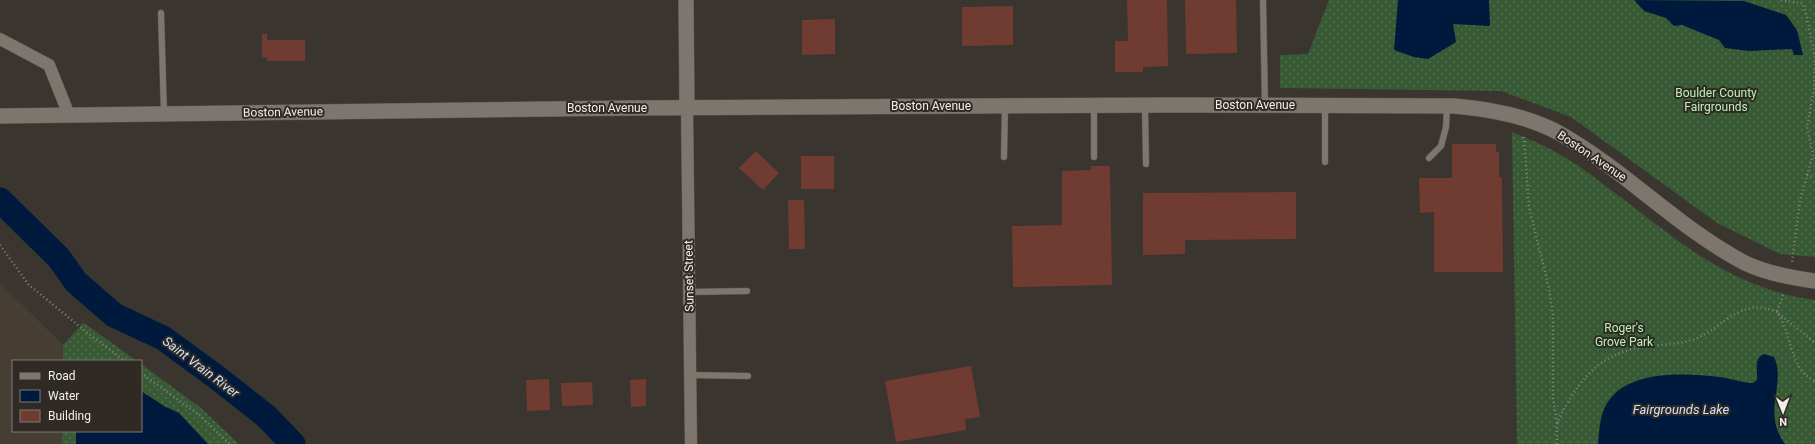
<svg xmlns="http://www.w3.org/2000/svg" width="1815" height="444" viewBox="0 0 1815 444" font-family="Roboto,sans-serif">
<defs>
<pattern id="grass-dots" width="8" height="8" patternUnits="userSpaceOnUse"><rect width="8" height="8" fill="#375934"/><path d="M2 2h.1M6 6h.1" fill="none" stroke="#547152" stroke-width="1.8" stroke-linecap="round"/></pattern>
</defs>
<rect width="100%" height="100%" fill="#3a352e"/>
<polygon fill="#463e32" points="0,283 63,345 63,361 13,361 13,431 62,431 62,444 0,444"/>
<g fill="url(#grass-dots)">
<polygon points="1329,0 1815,0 1815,257 1780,254 1717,223 1571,117 1501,91 1280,88 1280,55 1308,54"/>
<path d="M1512 132C1529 139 1546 146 1561 155 1579 165 1595 178 1611 190 1678 240 1729 288 1815 300V444H1517Z"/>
<polygon points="84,322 84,323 137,361 63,361 63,345"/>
<polygon points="141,364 201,408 239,444 62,444 62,431 141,431"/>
</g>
<g fill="#001a3d">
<polygon points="1398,0 1489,0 1490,26 1453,24 1456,42 1428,59 1414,57 1394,50"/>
<polygon points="1634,0 1744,1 1786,15 1797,30 1803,55 1794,55 1792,49 1749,51 1725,48 1719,40 1682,25 1674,26 1666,18 1644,11"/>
<path d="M1764 354 1774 357C1787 384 1761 411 1785 444H1598C1599 432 1600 415 1606 405 1626 369 1685 373 1719 377 1730 378 1742 383 1753 383L1757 380C1758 371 1753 358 1764 354Z"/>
<polygon points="141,391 164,406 179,413 208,444 76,444 76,431 141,431"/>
</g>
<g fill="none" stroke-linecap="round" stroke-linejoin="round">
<polyline stroke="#001a3d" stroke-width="25" points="0,200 59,258 76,282 114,315 163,338 215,376 266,416 293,444"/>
</g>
<g fill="#703c31">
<polygon points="1127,0 1167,0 1168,66 1143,67 1143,72 1115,72 1115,41 1128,41"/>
<polygon points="1185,0 1236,0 1237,53 1186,54"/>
<polygon points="1013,6 1013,45 962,46 962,7"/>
<polygon points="835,19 835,54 802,55 802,20"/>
<polygon points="262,34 267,34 267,40 305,40 305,61 267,61 267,58 262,57"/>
<polygon points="1452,144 1496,144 1496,152 1499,152 1499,177 1502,178 1503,272 1434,272 1434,212 1420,213 1419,178 1452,178"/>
<polygon points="756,151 779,173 763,190 739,168"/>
<rect x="801" y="156" width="33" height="33"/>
<polygon points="1091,166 1110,166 1112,285 1013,287 1012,226 1062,225 1062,171 1091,170"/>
<polygon points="1296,192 1296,239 1185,240 1185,254 1143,255 1143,193"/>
<polygon points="788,200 804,200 805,249 789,249"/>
<polygon points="971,366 980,417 965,419 966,430 896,442 885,381"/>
<polygon points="549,379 550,410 527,411 526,380"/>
<polygon points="646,379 646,406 631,407 630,380"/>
<polygon points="592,382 593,405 562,406 561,383"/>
</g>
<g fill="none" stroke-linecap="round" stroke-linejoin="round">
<g stroke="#57534d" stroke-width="7">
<g id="service">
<polyline points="1263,0 1265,105"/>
<polyline points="161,13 164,114"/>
<polyline points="1325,105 1325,162"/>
<polyline points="1145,106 1146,164"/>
<polyline points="1004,157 1005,106"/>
<polyline points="1094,157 1094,106"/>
<polyline points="1429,158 1441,146 1446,127 1447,106"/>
<polyline points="689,292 747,291"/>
<polyline points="690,375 748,376"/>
</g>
</g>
<g stroke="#57534d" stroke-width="13">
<g id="minor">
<polyline points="0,39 49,65 69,115"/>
<polyline points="687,108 691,444"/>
</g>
</g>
<g stroke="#57534d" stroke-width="16">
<g id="tertiary">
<polyline points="686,0 687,108"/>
<path d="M0 116 632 108 1174 105 1454 106C1489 109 1528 116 1559 133 1625 170 1678 228 1745 263 1766 273 1792 278 1815 281"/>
</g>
</g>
<g stroke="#87837d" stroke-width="2.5" stroke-dasharray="1 3" stroke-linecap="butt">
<polyline points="1781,0 1803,4 1807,17 1815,59 1814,89 1807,127 1813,155 1800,200 1792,262"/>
<polyline points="1524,137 1529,207 1549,288 1553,315 1553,399 1557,424"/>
<polyline points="1807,175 1815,177"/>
<polyline points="0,245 29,285 95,339 125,361"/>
<polyline points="1783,295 1777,312 1815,343"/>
<polyline points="141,373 199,415 230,444"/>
<path d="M1557 444C1557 438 1556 432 1557 426 1558 419 1563 410 1567 404 1582 377 1601 357 1632 349 1652 344 1675 346 1695 339 1725 327 1740 296 1777 312 1780 317 1783 323 1785 328 1792 347 1795 373 1815 381"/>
</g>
<use href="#service" stroke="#7c766e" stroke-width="6"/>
<use href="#minor" stroke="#7c766e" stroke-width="12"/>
<use href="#tertiary" stroke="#7c766e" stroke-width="15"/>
</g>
<g text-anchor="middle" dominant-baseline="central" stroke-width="4" stroke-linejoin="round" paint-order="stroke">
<g font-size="12" fill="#b9f4b3" stroke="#302a24">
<text x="1716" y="93">Boulder County<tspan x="1716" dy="14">Fairgrounds</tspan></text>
<text x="1624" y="328">Roger's<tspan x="1624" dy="14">Grove Park</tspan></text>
</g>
<g font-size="12" fill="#f2efea" stroke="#302a24">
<text x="1255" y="105">Boston Avenue</text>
<text x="931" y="106">Boston Avenue</text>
<text x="607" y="108">Boston Avenue</text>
<text transform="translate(283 112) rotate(-1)">Boston Avenue</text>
<text transform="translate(1592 156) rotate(34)">Boston Avenue</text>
<text transform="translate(689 276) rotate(-91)">Sunset Street</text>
</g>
<g font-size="13" font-style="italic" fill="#cee2fd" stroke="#302a24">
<text transform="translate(201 367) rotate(37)">Saint Vrain River</text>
<text x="1681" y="409">Fairgrounds Lake</text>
</g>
</g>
<rect x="12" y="360" width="130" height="72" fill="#302a24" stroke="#7e7973"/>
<rect x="20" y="373" width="20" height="6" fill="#7c766e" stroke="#7e7973"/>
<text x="48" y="380" font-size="12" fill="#f2efea">Road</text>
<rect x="20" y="390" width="20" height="12" fill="#001a3d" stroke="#7e7973"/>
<text x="48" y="400" font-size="12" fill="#f2efea">Water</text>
<rect x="20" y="410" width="20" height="12" fill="#703c31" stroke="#7e7973"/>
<text x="48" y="420" font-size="12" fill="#f2efea">Building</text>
<g transform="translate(1783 412) rotate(179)" stroke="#302a24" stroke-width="3" paint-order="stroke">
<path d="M0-3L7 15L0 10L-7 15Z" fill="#f2efea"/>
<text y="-6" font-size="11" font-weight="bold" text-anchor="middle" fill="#f2efea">N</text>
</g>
</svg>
